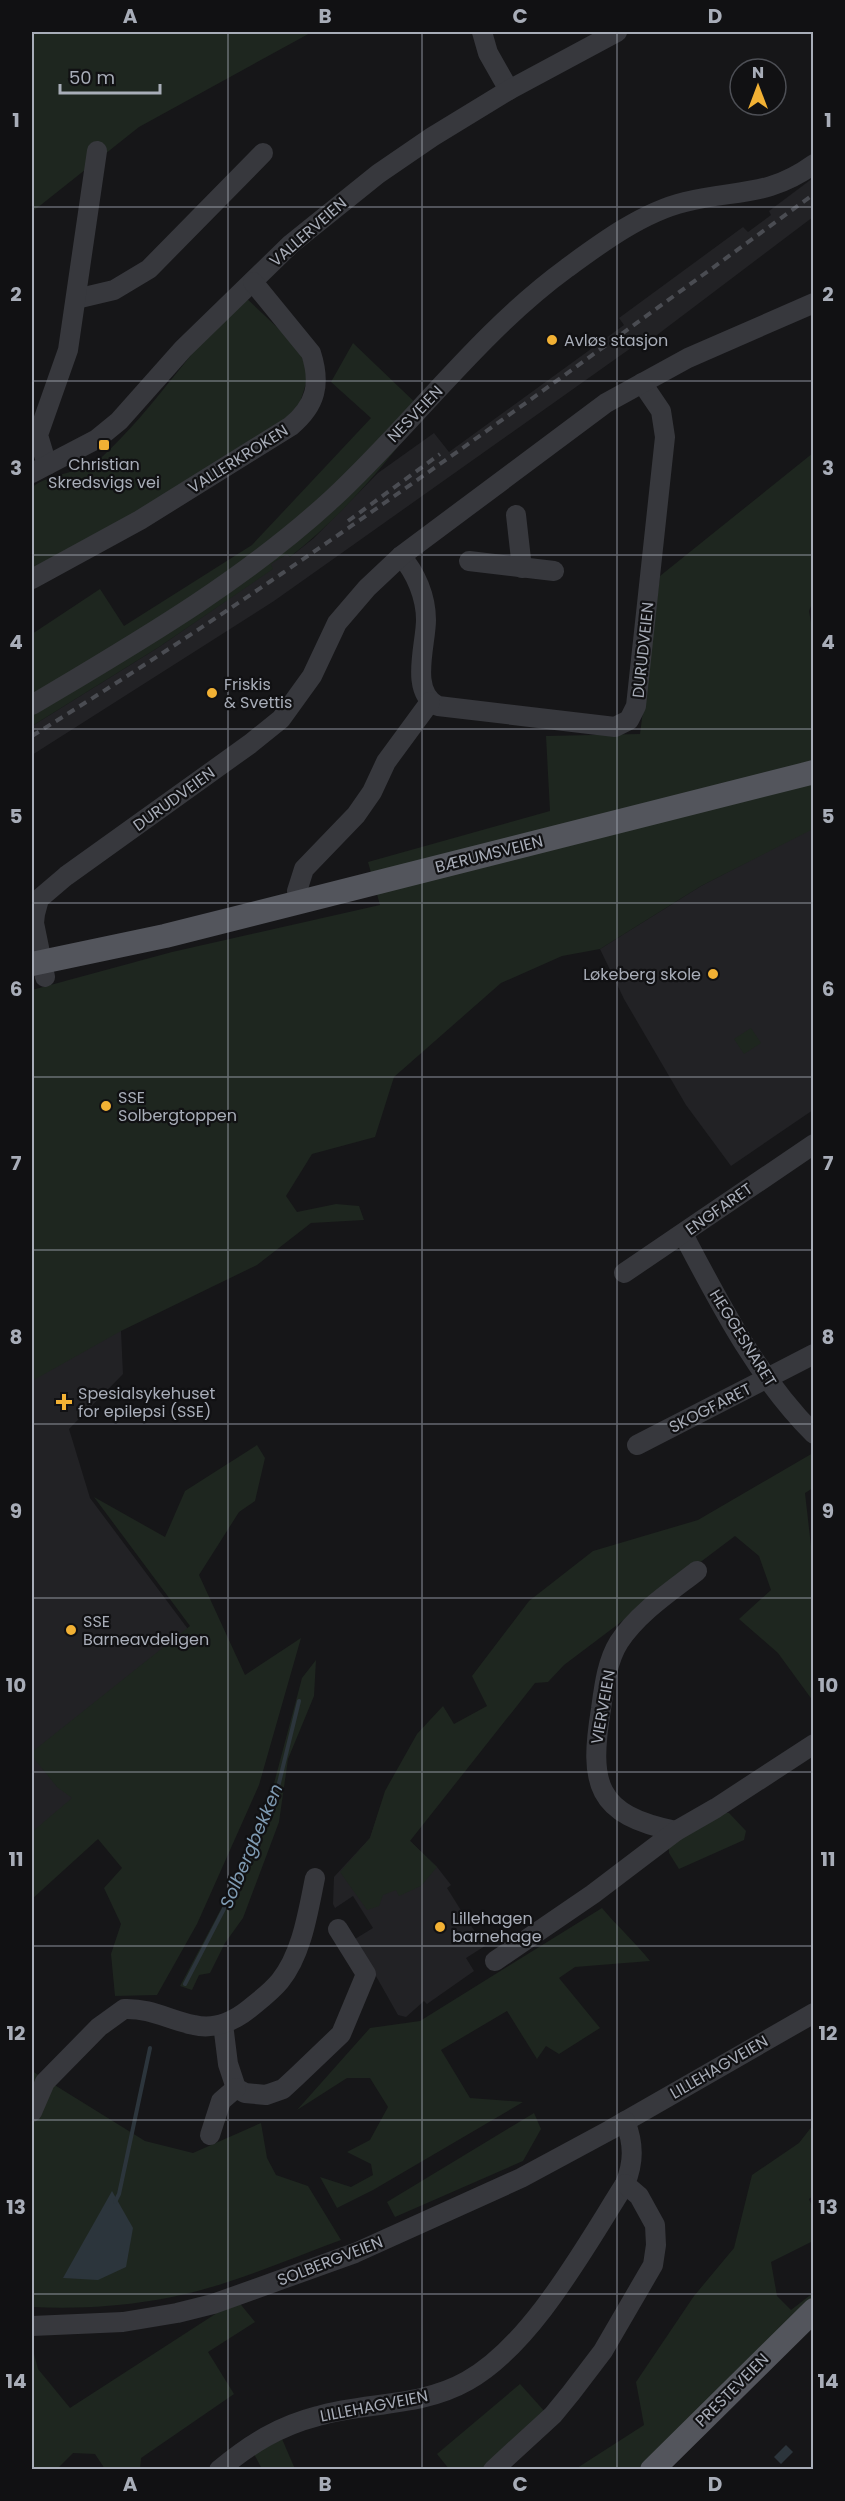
<svg xmlns="http://www.w3.org/2000/svg" width="845" height="2501" viewBox="0 0 845 2501" font-family="Poppins,sans-serif">
<rect width="100%" height="100%" fill="#161618"/>
<g fill="#222225">
<polygon points="813,178 813,217 649,341 642,346 638,343 274,601 32,755 32,726 159,647 272,569 270,564 287,554 290,557 314,538 378,473 434,433 449,452 624,325 619,318 743,227 748,232 771,215 769,211"/>
<polygon points="809,830 813,830 813,1110 731,1166 686,1105 624,999 600,949 701,886"/>
<polygon points="32,1162 121,1331 123,1374 69,1429 90,1498 220,1672 32,1847"/>
<polygon points="379,1811 437,1867 451,1885 447,1888 467,1920 485,1946 466,1958 474,1971 427,2004 424,2001 406,2017 398,2015 355,1939 373,1928 353,1896 335,1908 333,1904 334,1877 370,1838"/>
</g>
<g fill="#1e261f">
<polygon points="32,32 312,32 139,127 32,212"/>
<path d="M244 296 297 346 309 374 297 412 263 437 32 574V487C53 472 82 474 103 456 155 408 193 345 244 296Z"/>
<path d="M353 343 425 412C384 466 343 515 290 557L287 554 271 564 273 569 159 647 32 726V634L100 589 124 626 252 545 371 418 331 382Z"/>
<polygon points="813,453 814,599 809,611 814,640 813,829 701,886 600,949 562,956 501,983 394,1077 375,1137 312,1154 286,1196 297,1212 336,1204 359,1206 364,1220 311,1223 257,1265 121,1331 32,1381 32,990 172,952 380,905 368,862 550,811 546,736 640,734 660,576"/>
<polygon points="751,1028 761,1043 744,1054 734,1039"/>
<polygon points="257,1445 265,1458 255,1501 239,1512 199,1575 245,1675 301,1638 259,1785 197,1924 157,1995 115,1996 111,1954 121,1924 104,1888 122,1868 98,1839 32,1899 32,1832 72,1798 57,1787 32,1756 32,1752 190,1626 94,1497 165,1537 185,1491"/>
<polygon points="813,1453 813,1488 805,1493 811,1546 814,1548 813,1701 778,1653 739,1619 771,1590 759,1556 735,1536 564,1665 548,1682 535,1683 410,1841 437,1867 421,1886 399,1896 396,1890 383,1895 379,1906 367,1910 340,1872 370,1838 385,1791 417,1734 443,1706 454,1724 487,1706 472,1676 529,1601 593,1551 698,1520"/>
<polygon points="316,1660 314,1696 288,1759 279,1822 243,1918 225,1943 210,1973 199,1975 192,1990 180,1986 230,1892 272,1791 302,1678"/>
<polygon points="722,1813 729,1813 746,1831 744,1840 679,1869 669,1853 669,1846"/>
<path d="M602 1908C618 1927 635 1942 650 1961L575 1967 559 1978 600 2028 559 2054 546 2046 537 2059 507 2011 441 2050 470 2098 523 2102 373 2190 337 2208 320 2177 351 2187 373 2175 371 2164 347 2152 370 2140 388 2107 370 2078H347L297 2110 370 2028 420 2021Z"/>
<path d="M32 2071 145 2141 193 2153 261 2123 267 2158 276 2175 308 2186 341 2240C281 2262 219 2290 156 2300 114 2307 74 2309 32 2307Z"/>
<polygon points="534,2113 541,2129 523,2161 395,2217 387,2202"/>
<polygon points="813,2125 813,2196 809,2199 813,2209 813,2241 771,2262 777,2296 791,2310 813,2293 813,2297 638,2469 574,2470 644,2425 636,2382 694,2296 734,2248 752,2175 799,2143"/>
<polygon points="237,2300 255,2322 208,2352 234,2394 141,2458 140,2469 105,2469 95,2454 73,2453 57,2469 32,2469 32,2346 38,2369 70,2408"/>
<polygon points="520,2384 546,2413 486,2469 449,2469 437,2454"/>
<polygon points="282,2439 295,2469 262,2469 254,2454"/>
</g>
<g fill="#2c353c">
<polygon points="112,2191 133,2228 126,2267 98,2280 63,2278"/>
<polygon points="786,2445 793,2452 781,2464 774,2457"/>
</g>
<g fill="none" stroke-linecap="round" stroke-linejoin="round">
<g stroke="#2c353c" stroke-width="4">
<polyline points="185,1984 242,1874 278,1787 299,1701"/>
<polyline points="115,2202 119,2194 150,2048"/>
</g>
<g stroke="#37383d" stroke-width="20">
<polyline points="482,32 488,53 509,90"/>
<polyline points="76,299 114,290 149,269 263,153"/>
<polyline points="47,465 38,435 68,350 97,151"/>
<polyline points="32,473 97,439 119,421 183,349 291,244 378,174 432,137 509,90 617,32"/>
<polyline points="516,515 522,568"/>
<path d="M401 556C416 573 426 597 426 620 426 645 409 692 438 706L615 727 629 720 636 706 665 437 661 411 642 383"/>
<polyline points="469,561 554,571"/>
<path d="M32 579 140 520 291 426C316 405 321 384 311 353L253 282"/>
<path d="M32 705C136 643 242 582 332 499 412 425 478 333 567 268 601 243 643 212 685 202 735 189 767 198 814 164"/>
<polyline points="297,891 304,869 356,815 372,792 386,762 430,702"/>
<polyline points="45,977 34,923 35,914 39,899 66,876 250,744 281,719 312,676 337,623 367,588 401,556 606,403 688,358 814,303"/>
<path d="M683 1234C720 1304 757 1377 814 1434"/>
<polyline points="624,1273 814,1144"/>
<polyline points="637,1445 814,1354"/>
<path d="M676 1831C595 1815 589 1783 601 1709 604 1687 607 1661 619 1642 638 1613 670 1592 697 1571"/>
<polyline points="495,1961 593,1894 676,1831 716,1808 814,1744"/>
<polyline points="223,2024 228,2064 236,2088 245,2093 266,2095 283,2089 296,2077 341,2034 366,1974 338,1929"/>
<path d="M32 2112 45 2082 99 2027 124 2009C152 2008 168 2020 194 2025 214 2030 234 2021 249 2009 260 2000 271 1992 280 1981 302 1954 308 1912 315 1878"/>
<polyline points="210,2135 221,2101 236,2088"/>
<polyline points="32,2326 123,2322 177,2313 213,2304 355,2253 521,2178 610,2130 814,2013"/>
<path d="M219 2470C250 2444 279 2426 318 2416 367 2402 421 2407 467 2381 532 2345 586 2245 625 2184 634 2162 634 2144 625 2121"/>
<polyline points="493,2470 553,2415 571,2393 603,2351 653,2265 656,2245 655,2225 639,2196 625,2184"/>
</g>
<g stroke="#53555c" stroke-width="24">
<polyline points="32,964 165,936 814,772"/>
<polyline points="652,2470 814,2310"/>
</g>
<g stroke="#4a4c52" stroke-width="4" stroke-dasharray="8 6" stroke-linecap="butt">
<polyline points="348,521 440,454"/>
<path d="M32 736C302 569 557 381 814 194"/>
</g>
</g>
<path fill="none" stroke="#a8adb8" stroke-width="1.5" stroke-opacity="0.55" d="M228 32V2470M422 32V2470M617 32V2470M32 207H814M32 381H814M32 555H814M32 729H814M32 903H814M32 1077H814M32 1250H814M32 1424H814M32 1598H814M32 1772H814M32 1946H814M32 2120H814M32 2294H814"/>
<g fill="#f2b134" stroke="#111113" stroke-width="2">
<circle cx="552" cy="340" r="6"/>
<rect x="98" y="439" width="12" height="12" rx="3"/>
<circle cx="212" cy="693" r="6"/>
<circle cx="713" cy="974" r="6"/>
<circle cx="106" cy="1106" r="6"/>
<path d="M61 1393h6v6h6v6h-6v6h-6v-6h-6v-6h6z"/>
<circle cx="71" cy="1630" r="6"/>
<circle cx="440" cy="1927" r="6"/>
</g>
<g text-anchor="middle" dominant-baseline="central" stroke-width="4.5" stroke-linejoin="round" paint-order="stroke">
<g font-size="16" fill="#a8adb8" stroke="#111113">
<text transform="translate(308 232) rotate(-41)">VALLERVEIEN</text>
<text transform="translate(415 414) rotate(-46)">NESVEIEN</text>
<text transform="translate(238 459) rotate(-32)">VALLERKROKEN</text>
<text transform="translate(643 650) rotate(-84)">DURUDVEIEN</text>
<text transform="translate(174 799) rotate(-36)">DURUDVEIEN</text>
<text transform="translate(489 854) rotate(-14)">BÆRUMSVEIEN</text>
<text transform="translate(719 1209) rotate(-35)">ENGFARET</text>
<text transform="translate(743 1338) rotate(58)">HEGGESNARET</text>
<text transform="translate(710 1408) rotate(-27)">SKOGFARET</text>
<text transform="translate(603 1707) rotate(-80)">VIERVEIEN</text>
<text transform="translate(719 2067) rotate(-30)">LILLEHAGVEIEN</text>
<text transform="translate(330 2261) rotate(-21)">SOLBERGVEIEN</text>
<text transform="translate(732 2390) rotate(-45)">PRESTEVEIEN</text>
<text transform="translate(374 2406) rotate(-11)">LILLEHAGVEIEN</text>
</g>
<g font-size="16" fill="#a8adb8" stroke="#111113" text-anchor="start">
<text x="564" y="340">Avløs stasjon</text>
<text x="104" y="464" text-anchor="middle">Christian<tspan x="104" dy="18">Skredsvigs vei</tspan></text>
<text x="224" y="684">Friskis<tspan x="224" dy="18">&amp; Svettis</tspan></text>
<text x="701" y="974" text-anchor="end">Løkeberg skole</text>
<text x="118" y="1097">SSE<tspan x="118" dy="18">Solbergtoppen</tspan></text>
<text x="78" y="1393">Spesialsykehuset<tspan x="78" dy="18">for epilepsi (SSE)</tspan></text>
<text x="83" y="1621">SSE<tspan x="83" dy="18">Barneavdeligen</tspan></text>
<text x="452" y="1918">Lillehagen<tspan x="452" dy="18">barnehage</tspan></text>
</g>
<g font-size="18" font-style="italic" fill="#7f9bb3" stroke="#111113">
<text transform="translate(251 1846) rotate(-67)">Solbergbekken</text>
</g>
</g>
<rect width="845" height="2501" fill="none" stroke="#111113" stroke-width="66"/>
<g transform="translate(758 87)"><circle r="28" fill="#111113" stroke="#4d4f55" stroke-width="1.5"/>
<path d="M0-4.5L10 22L0 15L-10 22Z" fill="#f2b134"/>
<text y="-9" font-size="16" font-weight="bold" text-anchor="middle" fill="#a8adb8">N</text>
</g>
<path d="M60 84v9h100v-9" fill="none" stroke="#a8adb8" stroke-width="3"/>
<text x="69" y="84" font-size="18" fill="#a8adb8" stroke="#111113" stroke-width="4.5" paint-order="stroke">50 m</text>
<rect x="33" y="33" width="779" height="2435" fill="none" stroke="#a8adb8" stroke-width="2"/>
<g font-size="20" text-anchor="middle" font-weight="bold" fill="#a8adb8">
<text x="130" y="23">A</text>
<text x="325" y="23">B</text>
<text x="520" y="23">C</text>
<text x="715" y="23">D</text>
<text x="16" y="127">1</text>
<text x="828" y="127">1</text>
<text x="16" y="301">2</text>
<text x="828" y="301">2</text>
<text x="16" y="475">3</text>
<text x="828" y="475">3</text>
<text x="16" y="649">4</text>
<text x="828" y="649">4</text>
<text x="16" y="823">5</text>
<text x="828" y="823">5</text>
<text x="16" y="996">6</text>
<text x="828" y="996">6</text>
<text x="16" y="1170">7</text>
<text x="828" y="1170">7</text>
<text x="16" y="1344">8</text>
<text x="828" y="1344">8</text>
<text x="16" y="1518">9</text>
<text x="828" y="1518">9</text>
<text x="16" y="1692">10</text>
<text x="828" y="1692">10</text>
<text x="16" y="1866">11</text>
<text x="828" y="1866">11</text>
<text x="16" y="2040">12</text>
<text x="828" y="2040">12</text>
<text x="16" y="2214">13</text>
<text x="828" y="2214">13</text>
<text x="16" y="2388">14</text>
<text x="828" y="2388">14</text>
<text x="130" y="2491">A</text>
<text x="325" y="2491">B</text>
<text x="520" y="2491">C</text>
<text x="715" y="2491">D</text>
</g>
</svg>
